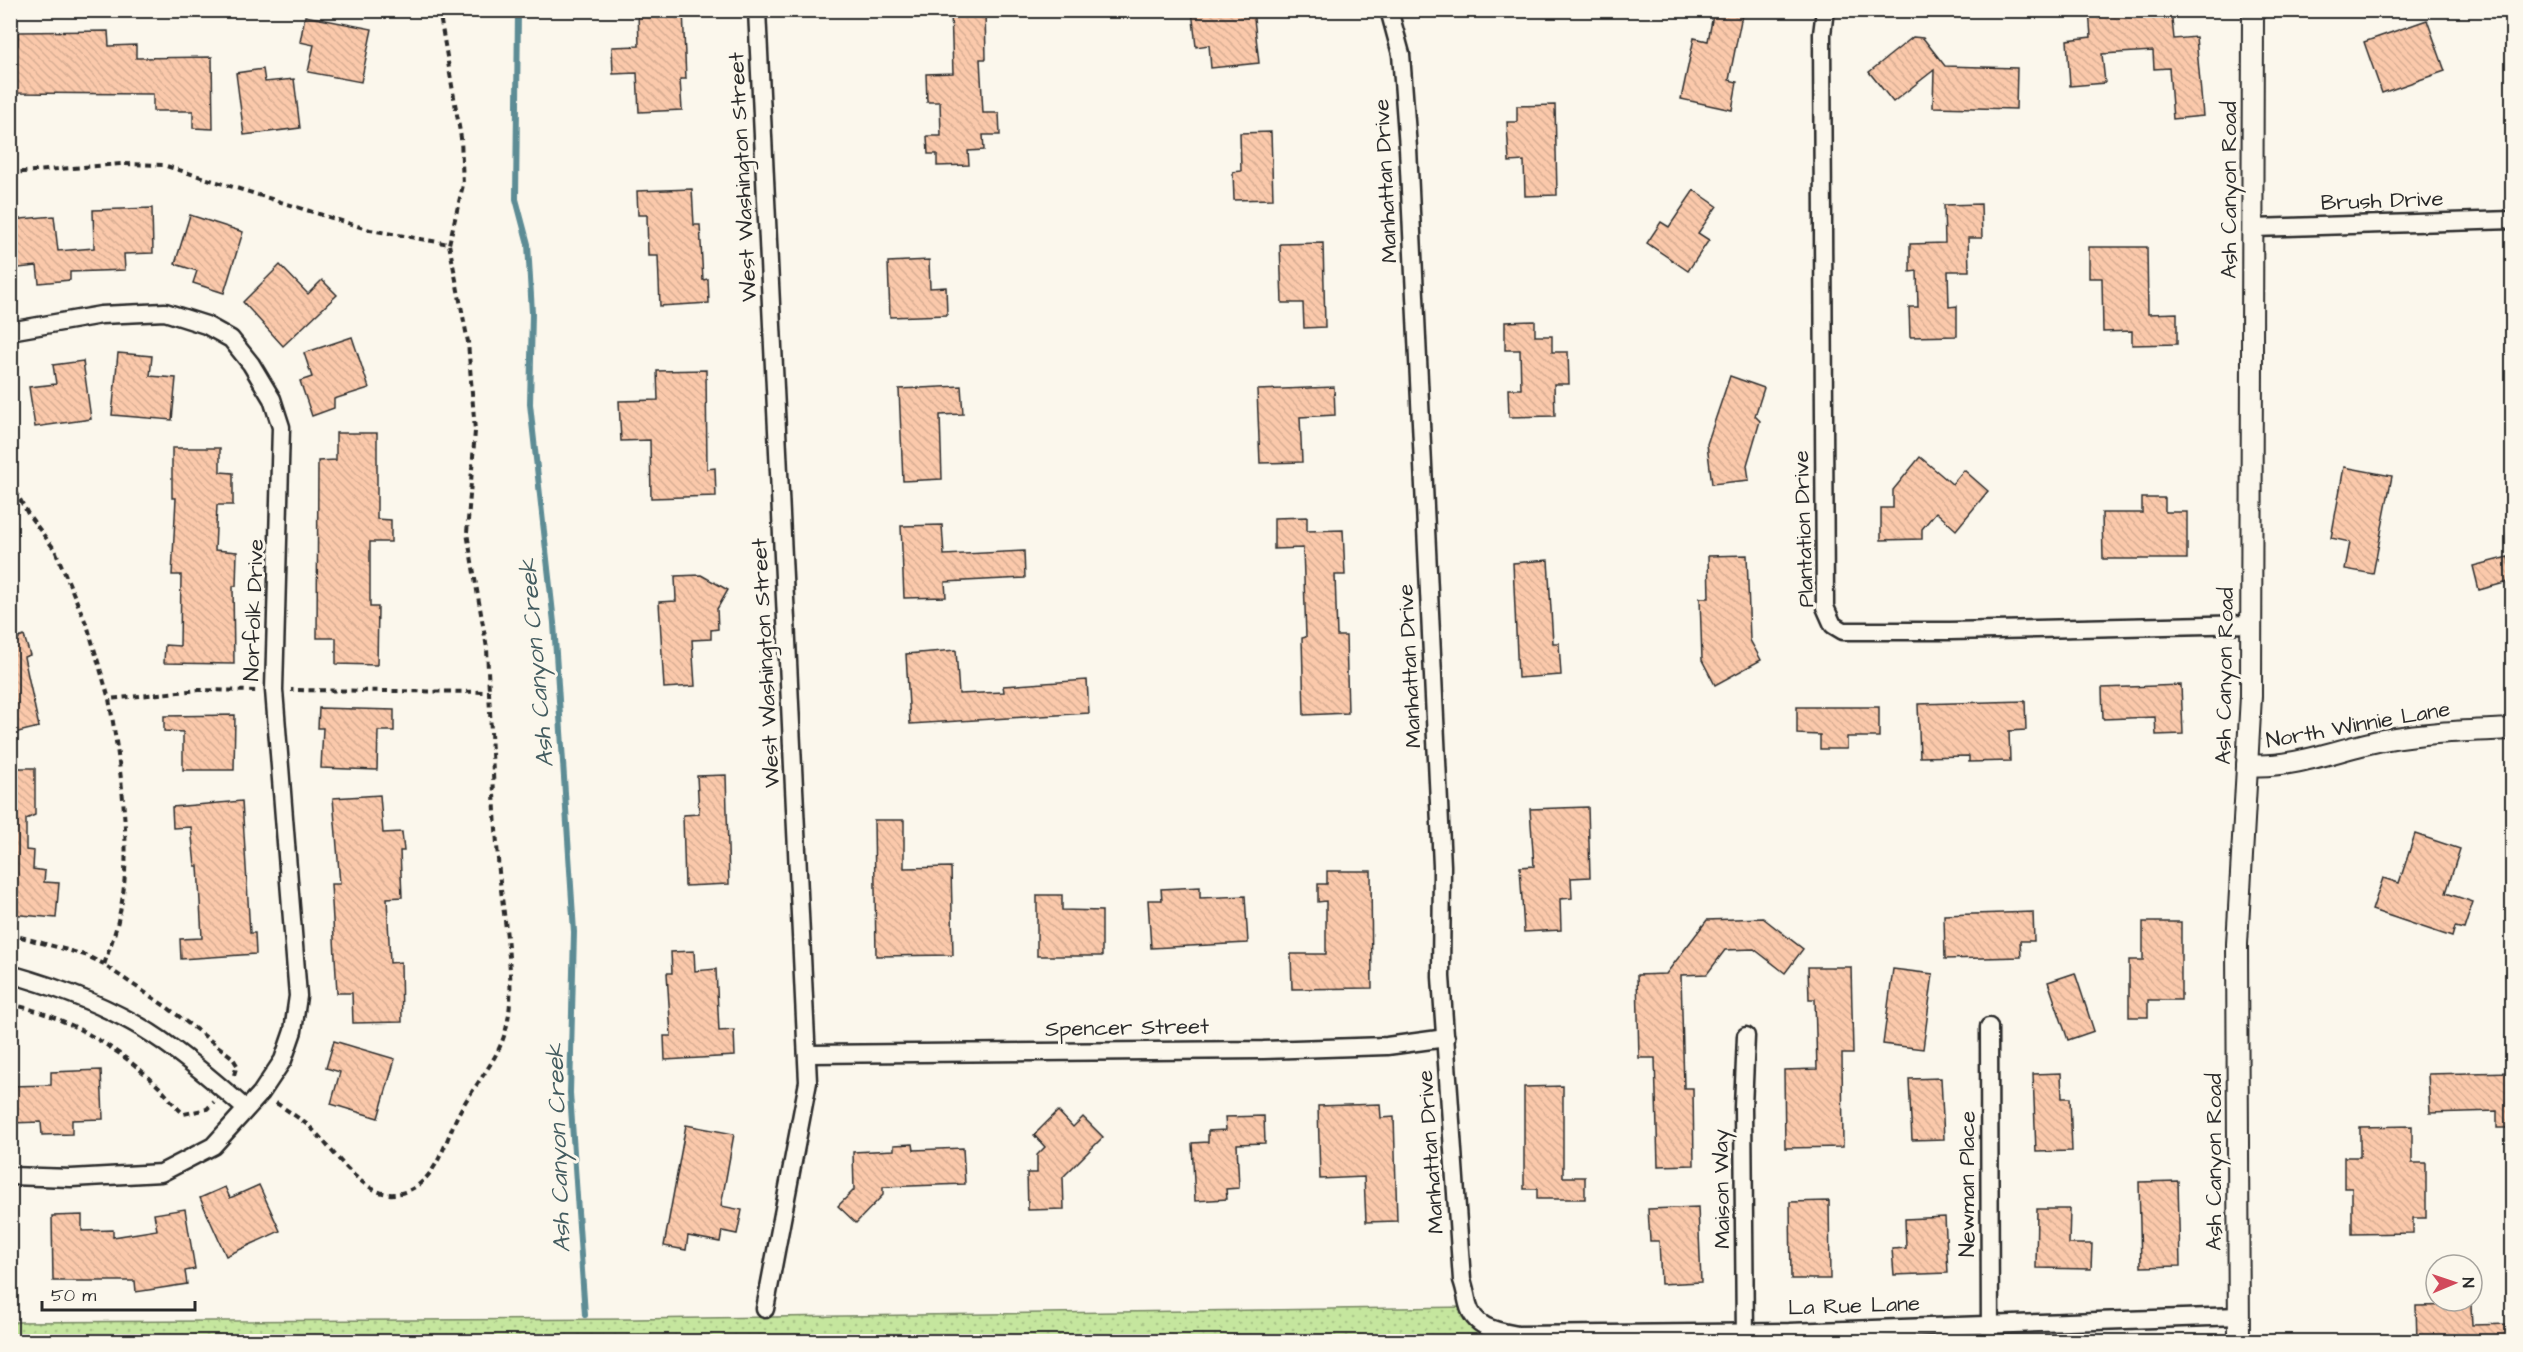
<svg xmlns="http://www.w3.org/2000/svg" width="2523" height="1352" viewBox="0 0 2523 1352" font-family="'Architects Daughter',sans-serif">
<defs>
<pattern id="green-dots" width="8" height="8" patternUnits="userSpaceOnUse" patternTransform="scale(1.5)"><rect width="8" height="8" fill="#c5e69e"/><path d="M2 2h.1M6 6h.1" fill="none" stroke="#a9c588" stroke-width="1.8" stroke-linecap="round"/></pattern>
<pattern id="building-back-hatch" width="6" height="6" patternUnits="userSpaceOnUse" patternTransform="scale(1.5)"><rect width="6" height="6" fill="#fbc9ab"/><path d="M-1 5l2 2M0 0l6 6M5-1l2 2" fill="none" stroke="#d7ad93"/></pattern>
</defs>
<rect width="100%" height="100%" fill="#fbf7ec"/>
<filter id="ink" filterUnits="userSpaceOnUse"><feTurbulence type="fractalNoise" baseFrequency=".0167" numOctaves="2"/><feDisplacementMap in="SourceGraphic" scale="12" xChannelSelector="R" yChannelSelector="G"/><feConvolveMatrix kernelMatrix="1 2 1 2 8 2 1 2 1" color-interpolation-filters="sRGB"/></filter>
<g filter="url(#ink)">
<polygon fill="url(#green-dots)" stroke="#788864" stroke-width="1.5" points="1468,1307 1488,1330 1565,1341 11,1342 10,1322 635,1319"/>
<g fill="none" stroke-linecap="round" stroke-linejoin="round">
<polyline stroke="#5d8c95" stroke-width="6" points="518,10 516,199 528,244 532,313 530,404 554,623 574,932 570,1093 585,1315"/>
</g>
<g fill="url(#building-back-hatch)" stroke="#2b2b2b" stroke-width="1.5">
<polygon points="638,10 683,10 686,79 680,79 682,110 639,112 637,73 613,74 612,47 639,46"/>
<polygon points="951,10 985,10 986,59 980,59 983,113 999,113 1000,135 983,135 984,150 968,151 969,165 937,166 937,154 928,154 927,136 941,136 940,102 927,102 926,74 953,73"/>
<polygon points="1192,10 1253,10 1259,63 1211,68 1209,45 1196,47"/>
<polygon points="1714,10 1743,10 1729,80 1737,82 1732,110 1681,99 1694,38 1708,41"/>
<polygon points="2089,10 2171,10 2174,39 2196,37 2203,116 2173,119 2169,68 2154,69 2153,51 2102,54 2105,83 2070,86 2067,40 2091,37"/>
<polygon points="305,16 372,29 361,82 308,72 314,45 300,42"/>
<polygon points="2427,20 2445,71 2382,93 2364,42"/>
<polygon points="108,31 109,46 136,45 136,58 212,57 213,129 193,128 193,111 153,111 153,94 10,93 10,45 18,45 18,32"/>
<polygon points="1913,37 1923,38 1945,66 2017,68 2016,109 1933,107 1934,70 1893,102 1869,72"/>
<polygon points="263,69 265,82 294,79 300,128 244,135 236,73"/>
<polygon points="1555,105 1557,195 1525,196 1524,161 1509,162 1507,122 1517,122 1517,106"/>
<polygon points="1271,132 1273,199 1234,200 1233,172 1241,171 1240,133"/>
<polygon points="692,189 694,225 700,225 703,280 708,279 709,303 660,306 658,256 648,256 647,215 638,215 637,191"/>
<polygon points="1694,190 1717,206 1698,233 1709,240 1688,271 1647,243 1661,222 1669,227"/>
<polygon points="1981,204 1982,238 1968,238 1969,271 1948,271 1949,307 1957,306 1957,336 1910,337 1909,307 1918,307 1917,271 1910,272 1910,244 1945,243 1944,205"/>
<polygon points="152,208 153,253 124,254 125,270 70,272 70,280 39,283 37,266 10,269 10,220 54,216 58,251 94,248 93,210"/>
<polygon points="190,215 243,232 224,293 193,283 197,271 175,264"/>
<polygon points="1323,243 1325,327 1304,328 1303,303 1282,303 1280,244"/>
<polygon points="2089,247 2147,247 2148,314 2177,313 2177,344 2132,345 2132,331 2103,332 2102,278 2089,278"/>
<polygon points="929,260 930,288 946,287 947,315 890,317 888,262"/>
<polygon points="280,265 308,294 322,280 337,295 283,346 243,302"/>
<polygon points="1535,321 1535,336 1552,336 1552,352 1568,352 1569,384 1554,384 1555,416 1509,417 1508,389 1521,389 1520,350 1505,350 1505,322"/>
<polygon points="352,337 369,388 334,399 334,408 312,416 300,381 312,377 304,353"/>
<polygon points="118,353 152,356 150,376 176,378 172,420 112,415"/>
<polygon points="83,361 91,419 35,427 29,387 56,384 53,365"/>
<polygon points="706,370 707,469 715,468 716,496 651,498 650,440 621,441 619,401 658,400 657,371"/>
<polygon points="1730,376 1764,388 1755,416 1760,421 1747,465 1749,480 1712,484 1707,444"/>
<polygon points="961,386 963,414 940,415 942,479 903,481 899,389"/>
<polygon points="1334,387 1335,415 1300,417 1302,462 1260,463 1257,390"/>
<polygon points="336,433 377,433 377,519 391,520 391,542 370,542 370,607 378,607 377,665 336,664 336,638 317,638 318,461 336,460"/>
<polygon points="172,448 220,448 220,472 233,473 233,505 217,505 215,550 237,552 236,586 233,586 234,664 164,663 165,645 180,646 181,575 172,575 176,498 172,498"/>
<polygon points="1920,457 1952,484 1964,470 1988,491 1956,530 1936,512 1922,529 1922,539 1881,540 1881,508 1893,508 1893,490"/>
<polygon points="2344,467 2392,476 2373,574 2345,569 2350,542 2331,538"/>
<polygon points="2142,498 2165,498 2165,512 2187,512 2187,559 2103,559 2102,513 2142,513"/>
<polygon points="1307,517 1307,531 1343,530 1345,575 1335,575 1337,636 1346,636 1348,713 1304,715 1302,638 1306,637 1303,548 1274,549 1274,518"/>
<polygon points="942,525 944,555 1024,551 1025,578 945,582 946,597 904,598 901,526"/>
<polygon points="1747,555 1750,640 1761,660 1715,685 1702,660 1700,598 1709,598 1708,556"/>
<polygon points="2508,557 2512,581 2479,590 2473,566"/>
<polygon points="1548,560 1553,643 1559,643 1561,675 1518,678 1513,563"/>
<polygon points="701,575 728,590 717,609 718,629 711,630 711,639 692,640 695,686 664,688 659,602 676,601 675,576"/>
<polygon points="10,630 17,630 19,638 24,636 30,655 24,657 39,727 10,734"/>
<polygon points="956,650 959,694 1004,692 1003,686 1087,680 1089,713 910,724 906,654"/>
<polygon points="2181,685 2183,734 2156,735 2155,717 2103,719 2102,688"/>
<polygon points="2025,701 2026,730 2009,731 2010,761 1969,762 1969,756 1920,757 1918,704"/>
<polygon points="1797,707 1879,707 1879,737 1847,737 1847,749 1820,749 1820,735 1797,734"/>
<polygon points="319,708 394,710 394,731 378,731 377,770 321,768 323,728 318,728"/>
<polygon points="235,715 234,770 183,770 183,732 164,731 164,716"/>
<polygon points="10,768 35,768 35,815 26,819 26,850 34,851 33,869 45,871 44,882 59,883 56,918 10,914"/>
<polygon points="726,775 729,884 685,886 683,815 699,814 697,776"/>
<polygon points="380,795 383,833 402,832 404,851 400,851 402,897 387,898 390,963 401,962 402,1022 353,1023 352,993 337,993 331,884 340,884 333,798"/>
<polygon points="242,801 250,933 255,933 256,954 181,959 180,939 202,938 198,866 195,866 191,827 173,828 172,807"/>
<polygon points="1588,807 1590,877 1571,878 1572,898 1560,899 1561,930 1524,932 1520,867 1534,866 1530,809"/>
<polygon points="874,820 904,820 904,868 951,867 953,955 876,956"/>
<polygon points="2415,834 2460,849 2446,893 2473,902 2464,929 2455,927 2452,937 2372,910 2383,878 2399,883"/>
<polygon points="1327,871 1371,871 1372,988 1292,989 1291,954 1326,954 1326,901 1318,902 1318,884 1327,884"/>
<polygon points="1200,887 1200,898 1245,896 1248,943 1151,948 1148,900 1162,900 1161,889"/>
<polygon points="1037,895 1062,895 1062,910 1102,911 1102,956 1037,956"/>
<polygon points="2033,912 2034,941 2020,941 2021,957 1945,959 1944,915"/>
<polygon points="1763,918 1803,949 1785,973 1754,949 1725,950 1707,974 1681,975 1684,1088 1693,1088 1694,1165 1658,1166 1655,1058 1639,1058 1637,975 1666,974 1707,920"/>
<polygon points="2143,922 2181,922 2181,1000 2148,1000 2148,1017 2129,1017 2129,960 2143,960"/>
<polygon points="694,951 695,971 716,969 719,1031 734,1030 735,1056 665,1060 664,1036 671,1036 667,973 672,973 671,952"/>
<polygon points="1808,967 1851,967 1853,1054 1842,1054 1843,1147 1785,1148 1784,1070 1817,1069 1815,999 1809,999"/>
<polygon points="1893,969 1933,974 1923,1049 1883,1044"/>
<polygon points="2075,973 2094,1031 2068,1040 2048,982"/>
<polygon points="334,1041 395,1059 378,1118 331,1104 340,1072 326,1068"/>
<polygon points="101,1070 103,1119 72,1120 72,1134 42,1135 41,1122 10,1123 10,1086 51,1085 51,1072"/>
<polygon points="2512,1072 2512,1128 2497,1128 2497,1111 2430,1113 2428,1074"/>
<polygon points="2061,1073 2062,1098 2070,1098 2072,1151 2036,1152 2033,1074"/>
<polygon points="1941,1078 1944,1139 1912,1140 1909,1079"/>
<polygon points="1563,1086 1563,1177 1585,1177 1585,1199 1537,1199 1537,1189 1524,1189 1524,1087"/>
<polygon points="1380,1104 1381,1118 1394,1117 1397,1221 1366,1222 1364,1177 1320,1179 1318,1106"/>
<polygon points="1058,1111 1073,1127 1083,1117 1103,1137 1063,1177 1064,1209 1028,1210 1027,1173 1037,1173 1037,1155 1045,1147 1034,1135"/>
<polygon points="1264,1116 1265,1143 1237,1144 1239,1188 1226,1189 1227,1199 1195,1201 1192,1143 1208,1142 1208,1131 1226,1130 1225,1117"/>
<polygon points="686,1125 734,1134 721,1206 742,1210 737,1234 722,1231 720,1242 688,1236 686,1250 664,1246"/>
<polygon points="2412,1126 2412,1163 2426,1163 2426,1218 2413,1218 2413,1233 2352,1234 2352,1188 2344,1188 2344,1157 2360,1157 2360,1127"/>
<polygon points="913,1144 914,1150 963,1148 965,1184 883,1187 883,1195 856,1223 838,1206 854,1190 853,1152 894,1150 894,1145"/>
<polygon points="2178,1181 2180,1266 2141,1267 2139,1182"/>
<polygon points="259,1185 280,1231 226,1256 200,1198 225,1187 230,1198"/>
<polygon points="1829,1201 1830,1279 1791,1279 1790,1202"/>
<polygon points="1698,1207 1701,1282 1661,1284 1659,1241 1650,1241 1648,1209"/>
<polygon points="185,1209 195,1269 185,1271 187,1284 136,1292 135,1281 53,1281 52,1216 82,1215 82,1231 113,1230 113,1237 157,1230 154,1214"/>
<polygon points="2037,1209 2070,1209 2069,1244 2092,1244 2091,1269 2036,1268"/>
<polygon points="1945,1217 1948,1273 1894,1275 1892,1249 1906,1248 1905,1219"/>
<polygon points="2471,1305 2472,1325 2512,1324 2512,1341 2417,1341 2416,1306"/>
</g>
<g fill="none" stroke-linecap="round" stroke-linejoin="round">
<g stroke="#2b2b2b" stroke-width="13">
<polyline id="service" points="584,1342 600,1342"/>
</g>
<g stroke="#2b2b2b" stroke-width="21">
<g id="minor">
<polyline points="757,10 808,1082 765,1309"/>
<path d="M1389 10 1401 54 1408 148 1442 866 1441 977 1462 1280C1465 1288 1466 1296 1468 1304 1474 1328 1496 1331 1517 1335L1789 1332 2239 1316"/>
<polyline points="1825,10 1822,34 1825,607 1833,625 1843,631 1950,631 2251,624"/>
<polyline points="2253,228 2512,220"/>
<polyline points="10,331 101,315 165,312 206,325 231,339 251,364 272,399 281,427 274,690 298,996 293,1031 283,1060 261,1093 213,1146 161,1173 71,1178 10,1176"/>
<path d="M10 974C67 990 125 1012 172 1048 198 1067 222 1088 246 1109"/>
<polyline points="1989,1027 1990,1342"/>
<polyline points="807,1054 1263,1050 1387,1046 1446,1038"/>
<polyline points="1745,1341 1743,1107 1746,1036"/>
</g>
</g>
<g stroke="#2b2b2b" stroke-width="24">
<g id="tertiary">
<path d="M2247 765C2294 769 2337 749 2383 740 2426 732 2469 731 2512 729"/>
<polyline points="2239,1342 2237,944 2251,696 2253,10"/>
</g>
</g>
<g stroke="#2b2b2b" stroke-width="4" stroke-dasharray="6 4.5" stroke-linecap="butt">
<polyline points="439,10 461,138 463,185 449,244"/>
<polyline points="10,173 121,164 163,165 370,230 449,244 468,342 475,431 467,533 487,648 489,692"/>
<polyline points="10,481 28,514 55,550 88,628 109,699"/>
<polyline points="10,934 85,955 104,964"/>
<path d="M10 1004C64 1015 120 1048 159 1087 168 1096 174 1106 184 1114L207 1109 214 1102"/>
<path d="M234 1075 237 1065 232 1057 168 1008 104 965C109 949 116 932 119 916 134 855 120 761 109 699L199 690 257 691"/>
<path d="M276 1103C287 1110 299 1118 309 1126 332 1147 361 1197 395 1194 432 1190 443 1149 455 1121 468 1092 492 1069 503 1039 521 990 501 911 498 859 494 804 492 748 489 692L291 690"/>
</g>
<use href="#service" stroke="#fbf7ec" stroke-width="8"/>
<use href="#minor" stroke="#fbf7ec" stroke-width="16"/>
<use href="#tertiary" stroke="#fbf7ec" stroke-width="20"/>
</g>
</g>
<g text-anchor="middle" dominant-baseline="central" stroke-width="6" stroke-linejoin="round" paint-order="stroke">
<g font-size="22" fill="#2b2b2b" stroke="#fbf7ec">
<text transform="translate(743 177) rotate(-93)">West Washington Street</text>
<text transform="translate(1386 181) rotate(-93)">Manhattan Drive</text>
<text transform="translate(2229 190) rotate(-90)">Ash Canyon Road</text>
<text transform="translate(2382 201) rotate(-2)">Brush Drive</text>
<text transform="translate(1804 529) rotate(-92)">Plantation Drive</text>
<text transform="translate(254 610) rotate(-88)">Norfolk Drive</text>
<text transform="translate(766 663) rotate(-93)">West Washington Street</text>
<text transform="translate(1410 666) rotate(-93)">Manhattan Drive</text>
<text transform="translate(2225 676) rotate(-89)">Ash Canyon Road</text>
<text transform="translate(2358 725) rotate(-10)">North Winnie Lane</text>
<text transform="translate(1127 1028) rotate(-1)">Spencer Street</text>
<text transform="translate(1431 1152) rotate(-94)">Manhattan Drive</text>
<text transform="translate(2214 1162) rotate(-90)">Ash Canyon Road</text>
<text transform="translate(1967 1184) rotate(-90)">Newman Place</text>
<text transform="translate(1722 1189) rotate(-91)">Maison Way</text>
<text transform="translate(1854 1306) rotate(-2)">La Rue Lane</text>
</g>
<g font-size="24" font-style="italic" fill="#445c60" stroke="#fbf7ec">
<text transform="translate(537 663) rotate(-95)">Ash Canyon Creek</text>
<text transform="translate(559 1148) rotate(-92)">Ash Canyon Creek</text>
</g>
</g>
<rect width="2523" height="1352" fill="none" stroke="#fbf7ec" stroke-width="36"/>
<rect x="18" y="18" width="2487" height="1316" fill="none" stroke="#2b2b2b" stroke-width="2" filter="url(#ink)"/>
<g transform="translate(2454 1283) rotate(88)"><circle r="28" fill="#fbf7ec" stroke="#a8a59f" stroke-width="1.5"/>
<path d="M0-4.5L10 22L0 15L-10 22Z" fill="#d1495b"/>
<text y="-9" font-size="16" font-weight="bold" text-anchor="middle" fill="#2b2b2b">N</text>
</g>
<path d="M42 1301v9h153v-9" fill="none" stroke="#2b2b2b" stroke-width="3"/>
<text x="51" y="1301" font-size="18" fill="#2b2b2b" stroke="#fbf7ec" stroke-width="4.5" paint-order="stroke">50 m</text>
</svg>
